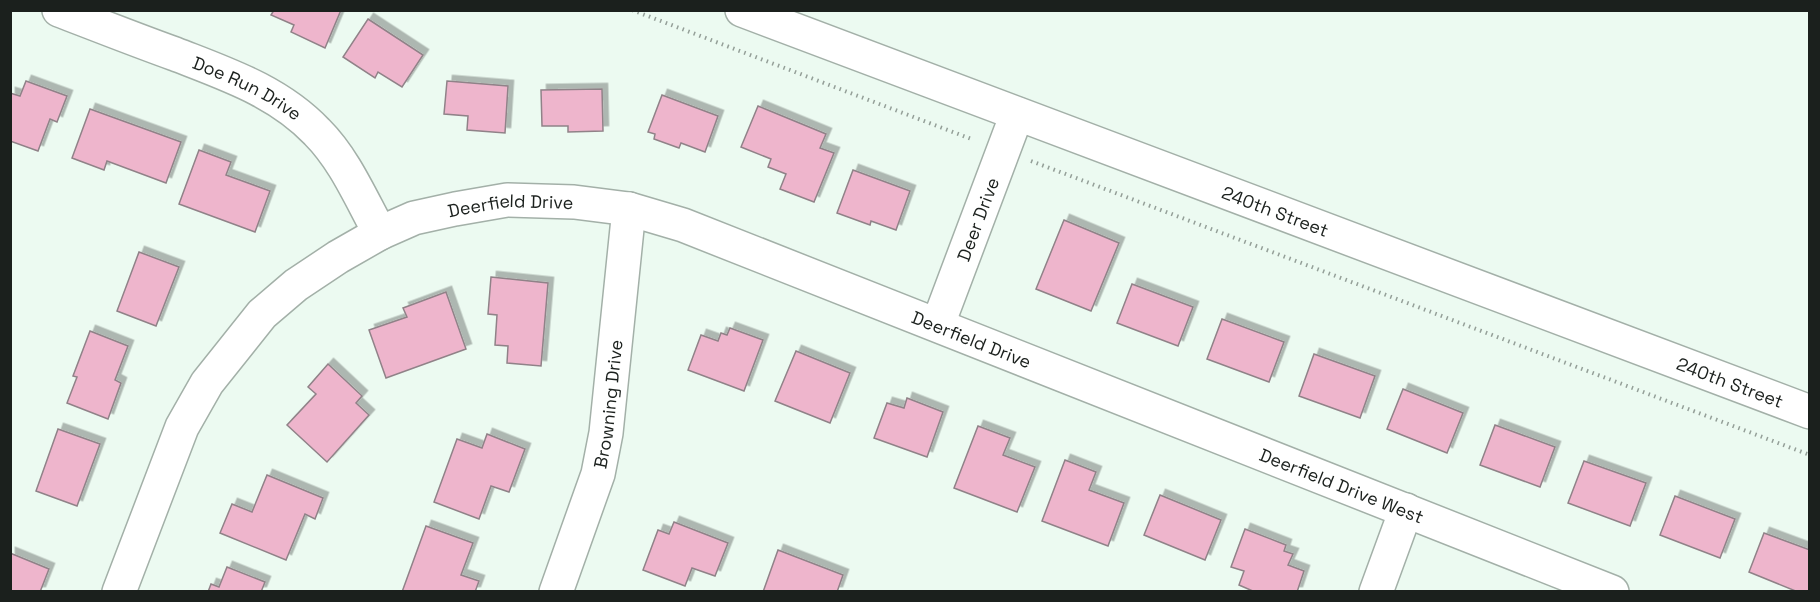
<svg xmlns="http://www.w3.org/2000/svg" width="1820" height="602" viewBox="0 0 1820 602" font-family="'Space Grotesk',sans-serif">
<defs>
<filter id="shadow"><feDropShadow dx="5.5" dy="-5.5" stdDeviation="0" flood-color="#0004"/></filter>
</defs>
<rect width="100%" height="100%" fill="#ecfaf1"/>
<g fill="#eeb5cc" stroke="#908288" stroke-width="1.5" filter="url(#shadow)">
<polygon points="274,10 341,10 325,48 291,32 294,25 271,15"/>
<polygon points="368,19 423,55 402,87 378,72 375,78 343,57"/>
<polygon points="26,81 67,96 57,122 50,119 38,151 10,141 10,93 20,96"/>
<polygon points="447,81 508,86 505,133 467,130 468,116 444,114"/>
<polygon points="602,89 603,131 568,132 568,126 542,126 541,90"/>
<polygon points="662,95 718,116 705,152 681,143 679,148 654,139 655,134 648,132"/>
<polygon points="758,106 826,134 820,148 834,153 814,202 780,189 786,174 768,167 771,159 741,147"/>
<polygon points="90,109 181,142 166,183 107,161 104,170 72,158"/>
<polygon points="199,150 231,162 226,175 270,191 255,232 179,204"/>
<polygon points="853,170 910,191 896,230 871,221 870,225 837,213"/>
<polygon points="1064,220 1119,243 1091,311 1036,289"/>
<polygon points="139,252 179,267 156,326 117,311"/>
<polygon points="491,277 548,283 541,366 507,363 508,346 495,345 497,315 488,314"/>
<polygon points="1132,284 1193,307 1178,346 1117,323"/>
<polygon points="446,292 466,349 386,378 369,330 407,317 403,308"/>
<polygon points="1222,319 1284,342 1269,382 1207,359"/>
<polygon points="730,328 763,340 744,391 688,370 701,335 718,341 721,333 727,335"/>
<polygon points="90,331 128,346 115,380 121,383 108,419 67,403 77,377 73,376"/>
<polygon points="796,351 850,373 830,423 775,401"/>
<polygon points="1314,354 1375,376 1360,418 1299,396"/>
<polygon points="328,364 362,396 356,403 369,415 327,462 287,425 316,394 308,387"/>
<polygon points="1403,389 1463,413 1447,453 1387,429"/>
<polygon points="907,398 943,412 927,457 874,438 887,403 904,408"/>
<polygon points="1495,425 1555,447 1540,487 1480,465"/>
<polygon points="978,426 1010,438 1003,455 1035,467 1017,512 954,488"/>
<polygon points="58,429 100,444 77,506 36,491"/>
<polygon points="487,434 525,449 509,492 491,486 479,519 434,502 457,439 482,448"/>
<polygon points="1065,460 1096,472 1089,490 1124,503 1108,546 1042,521"/>
<polygon points="1584,461 1646,483 1630,526 1568,503"/>
<polygon points="267,475 323,498 315,519 305,514 286,560 220,533 232,504 252,512"/>
<polygon points="1160,495 1221,520 1205,560 1144,535"/>
<polygon points="1675,496 1735,519 1720,558 1660,535"/>
<polygon points="674,522 728,543 715,576 692,568 685,586 643,570 658,530 669,534"/>
<polygon points="426,526 473,543 461,575 479,581 475,592 402,592"/>
<polygon points="1245,529 1286,545 1284,551 1293,554 1288,565 1304,571 1297,592 1255,592 1239,585 1244,571 1231,567"/>
<polygon points="1764,533 1810,550 1810,592 1798,592 1749,572"/>
<polygon points="778,550 843,575 837,592 763,592"/>
<polygon points="10,553 49,569 40,592 10,592"/>
<polygon points="227,567 265,582 261,592 208,592 211,584 219,587"/>
</g>
<g fill="none" stroke-linecap="round" stroke-linejoin="round">
<g stroke="#a3b0a8" stroke-width="36">
<g id="street">
<path id="s1" d="M59 10C98 25 136 40 175 54 226 74 278 91 317 132 345 160 361 199 380 233"/>
<path id="s2" d="M938 324 1017 114"/>
<path id="s3" d="M119 592 182 427 207 383 262 314 296 285 338 257 380 233 414 218 455 209 507 200 574 202 629 209 683 225 1612 592"/>
<path id="s4" d="M556 592 598 474 606 433 629 209"/>
<polyline points="1376,592 1406,510"/>
</g>
</g>
<g stroke="#a3b0a8" stroke-width="36">
<g id="secondary">
<path id="s5" d="M742 10 1810 412"/>
</g>
</g>
<g stroke="#949f98" stroke-width="4" stroke-dasharray="1.5 4.5" stroke-linecap="butt">
<polyline points="632,10 974,140"/>
<polyline points="1031,161 1810,455"/>
</g>
<use href="#street" stroke="#fff" stroke-width="33"/>
<use href="#secondary" stroke="#fff" stroke-width="33"/>
</g>
<g text-anchor="middle" dominant-baseline="central" stroke-width="5" stroke-linejoin="round" paint-order="stroke">
<g font-size="18" fill="#1b201d" stroke="#fff">
<text stroke="none"><textPath href="#s1" startOffset="204">Doe Run Drive</textPath></text>
<text stroke="none"><textPath href="#s3" startOffset="594">Deerfield Drive</textPath></text>
<text stroke="none"><textPath href="#s5" startOffset="570">240th Street</textPath></text>
<text stroke="none"><textPath href="#s2" startOffset="112">Deer Drive</textPath></text>
<text stroke="none"><textPath href="#s3" startOffset="1080">Deerfield Drive</textPath></text>
<text stroke="none"><textPath href="#s5" startOffset="1056">240th Street</textPath></text>
<text stroke="none"><textPath href="#s4" startOffset="196">Browning Drive</textPath></text>
<text stroke="none"><textPath href="#s3" startOffset="1478">Deerfield Drive West</textPath></text>
</g>
</g>
<rect width="1820" height="602" fill="none" stroke="#1b201d" stroke-width="24"/>
</svg>
